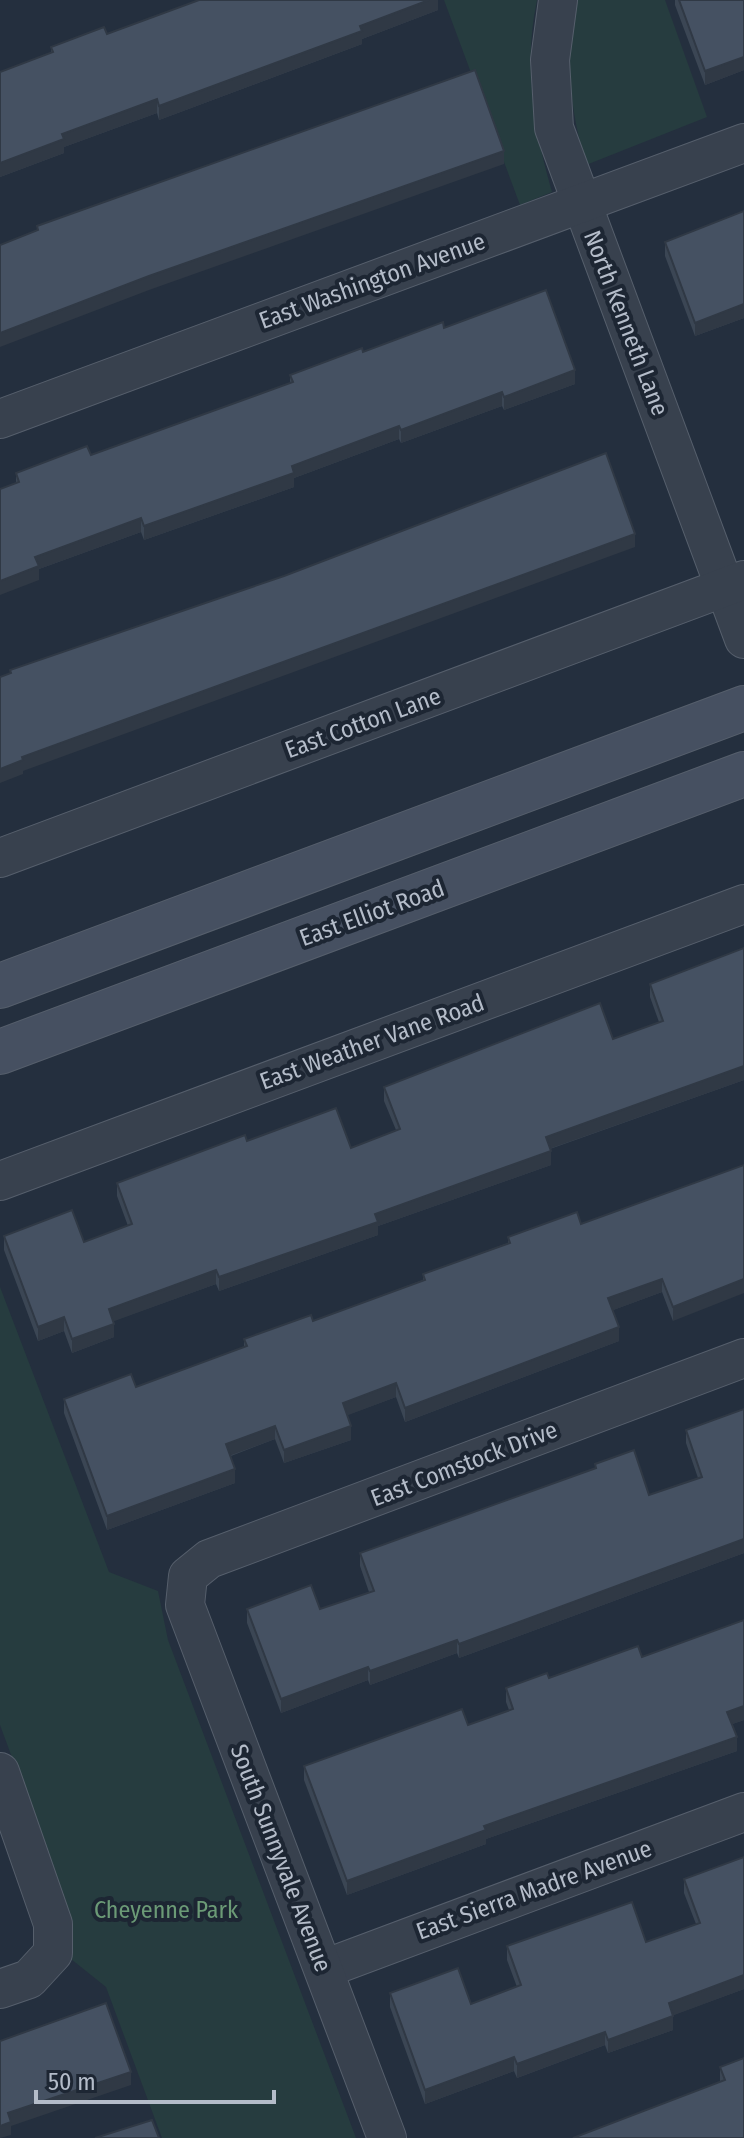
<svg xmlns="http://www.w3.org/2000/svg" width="744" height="2138" viewBox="0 0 744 2138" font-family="'Fira Sans Condensed',sans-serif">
<rect width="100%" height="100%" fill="#242f3e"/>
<g fill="#263c3f">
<path d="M444 0H537C523 65 534 130 552 192L520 205Z"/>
<path d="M576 0H665L707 117 586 165C570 109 564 58 576 0Z"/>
<polygon points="0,1287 109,1572 158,1591 168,1640 356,2138 162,2138 106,1987 71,1959 72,1939 60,1887 0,1725"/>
</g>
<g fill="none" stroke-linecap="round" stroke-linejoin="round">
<g stroke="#565f6c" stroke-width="40">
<g id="street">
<polyline points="558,0 550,60 554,128 744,639"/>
<polyline points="0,419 744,143"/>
<polyline points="0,858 744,580"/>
<polyline points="0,1181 744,904"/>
<polyline points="0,1772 53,1924 53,1953 29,1979 0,1989"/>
<polyline points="324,1969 744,1812"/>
<polyline points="387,2138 185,1605 188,1576 209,1559 744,1358"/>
</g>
</g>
<g stroke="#565f6c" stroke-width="46">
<g id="secondary">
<polyline points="0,986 744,708"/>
<polyline points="0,1052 744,774"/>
</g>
</g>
<use href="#street" stroke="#38414e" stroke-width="38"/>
<use href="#secondary" stroke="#465061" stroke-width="44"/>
</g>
<g fill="#3b4654">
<polygon points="438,0 438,10 362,39 362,44 159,120 157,113 64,147 64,153 0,177 0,72 51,53 51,47 107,34"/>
<polygon points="675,0 744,0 744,70 705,85 675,5"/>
<polygon points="744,211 744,318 695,336 665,256 665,242"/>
<polygon points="444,328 575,384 504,410 502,406 401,443 399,439 294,478 294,487 144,540 141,532 39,569 39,580 16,483 16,473 91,455 290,383 290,375"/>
<polygon points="744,948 744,1080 550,1149 551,1165 378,1226 378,1235 219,1291 216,1284 113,1321 114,1337 72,1353 64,1331 38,1341 4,1250 4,1236 84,1242 128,1226 117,1196 117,1183 247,1141 351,1148 396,1130 384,1101 384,1087 613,1039 659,1022 650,997 650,984"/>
<polygon points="744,1165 673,1321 662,1292 613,1310 619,1341 405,1422 396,1397 347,1415 351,1440 284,1463 275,1439 231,1456 235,1483 107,1530 64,1413 64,1399 136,1387 244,1347 244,1339 313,1321 423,1280 423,1274 508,1243 508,1237 581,1224"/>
<polygon points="686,1430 744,1553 459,1658 457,1653 370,1685 368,1680 281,1713 247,1623 247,1609 320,1609 369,1592 360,1566 360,1553 595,1468 595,1464 649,1495 698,1478 686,1443"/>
<polygon points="744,1620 744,1720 732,1724 737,1751 486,1839 486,1844 347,1895 304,1780 304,1766 468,1725 509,1710 506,1702 506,1688 642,1657"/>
<polygon points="744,1857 744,1989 673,2015 673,2030 608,2053 605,2045 517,2078 514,2071 425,2104 390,2007 390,1993 471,2004 517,1987 507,1960 507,1946 646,1942 696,1924 684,1893 684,1879"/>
<polygon points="720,2067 744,2138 636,2115 720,2082"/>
</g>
<g fill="#303945">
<polygon points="429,0 438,0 438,10 362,39 362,44 159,120 159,106 360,26"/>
<polygon points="744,57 744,70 705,85 705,71"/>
<polygon points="157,99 157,113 64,147 64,153 0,177 0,163 62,134"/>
<polygon points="504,151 504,164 149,290 0,347 0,333 149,276"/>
<polygon points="744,304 744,318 695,336 695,323"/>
<polygon points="575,370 575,384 504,410 504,397"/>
<polygon points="502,392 502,406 401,443 401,430"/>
<polygon points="399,426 399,439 294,478 294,487 144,540 144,526 292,466"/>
<polygon points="141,518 141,532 39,569 39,580 0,595 0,581 35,557"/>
<polygon points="635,534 635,547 23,771 23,774 0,783 0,769 22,757"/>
<polygon points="744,1066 744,1080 546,1150 546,1137"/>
<polygon points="551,1151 551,1165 378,1226 378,1235 219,1291 219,1277 375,1214"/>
<polygon points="216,1270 216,1284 109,1323 109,1309"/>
<polygon points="662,1279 662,1292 608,1312 608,1298"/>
<polygon points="744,1279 744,1293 673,1321 673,1307"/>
<polygon points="64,1317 64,1331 38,1341 38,1327"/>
<polygon points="114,1324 114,1337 72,1353 72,1339"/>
<polygon points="619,1327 619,1341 405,1422 405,1408"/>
<polygon points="396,1383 396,1397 343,1417 343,1403"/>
<polygon points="275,1426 275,1439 226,1457 226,1444"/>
<polygon points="351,1426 351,1440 284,1463 284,1450"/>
<polygon points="235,1469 235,1483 107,1530 107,1516"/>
<polygon points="744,1539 744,1553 459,1658 459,1644"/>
<polygon points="457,1640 457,1653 370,1685 370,1671"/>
<polygon points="368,1667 368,1680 281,1713 281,1699"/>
<polygon points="744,1706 744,1720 727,1726 727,1712"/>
<polygon points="737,1737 737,1751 486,1839 486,1844 347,1895 347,1881 484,1826"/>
<polygon points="744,1975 744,1989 669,2017 669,2003"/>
<polygon points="673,2016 673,2030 608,2053 608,2040"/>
<polygon points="605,2032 605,2045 517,2078 517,2064"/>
<polygon points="514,2057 514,2071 425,2104 425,2090"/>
<polygon points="131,2072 131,2085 11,2126 11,2135 0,2138 0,2126 8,2113"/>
</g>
<g fill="#455162" stroke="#303945" stroke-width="2">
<polygon points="199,0 429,0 360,26 362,31 159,106 157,99 62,134 64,139 0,163 0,72 53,52 51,47 104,27 107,34"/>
<polygon points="679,0 744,0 744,57 705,71"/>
<polygon points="475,70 504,151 149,276 0,333 0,245 38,230 37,226"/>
<polygon points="744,211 744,304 695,323 665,242"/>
<polygon points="546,290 575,370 504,397 502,392 401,430 399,426 292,466 294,473 144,526 141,518 35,557 39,566 0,581 0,489 19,482 16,473 87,446 91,455 293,382 290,375 362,348 363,352 443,322 444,328"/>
<polygon points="606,453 635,534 22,757 23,760 0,769 0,677 11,673 10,670 284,576"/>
<polygon points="744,948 744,1066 546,1137 551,1151 375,1214 378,1222 219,1277 216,1270 109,1309 114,1324 72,1339 64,1317 38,1327 4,1236 72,1210 84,1242 132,1224 117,1183 245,1135 247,1141 336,1108 351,1148 400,1129 384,1087 600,1003 613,1039 663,1021 650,984"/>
<polygon points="744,1165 744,1279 673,1307 662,1279 608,1298 619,1327 405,1408 396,1383 343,1403 351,1426 284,1450 275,1426 226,1444 235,1469 107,1516 64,1399 131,1374 136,1387 247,1346 244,1339 311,1315 313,1321 425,1280 423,1274 510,1243 508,1237 577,1212 581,1224"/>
<polygon points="744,1409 744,1539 459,1644 457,1640 370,1671 368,1667 281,1699 247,1609 311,1585 320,1609 374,1591 360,1553 596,1468 595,1464 634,1450 649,1495 702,1477 686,1430"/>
<polygon points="744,1620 744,1706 727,1712 737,1737 484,1826 486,1830 347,1881 304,1766 462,1709 468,1725 513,1709 506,1688 547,1673 549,1678 638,1646 642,1657"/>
<polygon points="744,1857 744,1975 669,2003 673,2016 608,2040 605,2032 517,2064 514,2057 425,2090 390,1993 458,1968 471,2004 521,1985 507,1946 632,1902 646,1942 700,1923 684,1879"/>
<polygon points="106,2003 131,2072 8,2113 11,2122 0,2126 0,2041"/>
<polygon points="744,2058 744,2138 573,2138 725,2080 720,2067"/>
<polygon points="152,2120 159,2138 95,2138"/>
</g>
<g text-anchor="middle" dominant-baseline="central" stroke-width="8" stroke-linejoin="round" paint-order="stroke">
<g font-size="24" fill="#b4bcc9" stroke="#1d2633">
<text transform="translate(372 281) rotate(-20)">East Washington Avenue</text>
<text transform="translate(626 323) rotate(69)">North Kenneth Lane</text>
<text transform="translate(363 723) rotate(-20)">East Cotton Lane</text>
<text transform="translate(372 913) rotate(-20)">East Elliot Road</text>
<text transform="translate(372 1042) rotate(-20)">East Weather Vane Road</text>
<text transform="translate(464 1464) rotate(-21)">East Comstock Drive</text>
<text transform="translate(281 1858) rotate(69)">South Sunnyvale Avenue</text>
<text transform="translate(534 1890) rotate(-20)">East Sierra Madre Avenue</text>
</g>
<g font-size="24" fill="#6b9a76" stroke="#1d2633">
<text x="166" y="1910">Cheyenne Park</text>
</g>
</g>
<path d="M36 2090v12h238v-12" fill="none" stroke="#b4bcc9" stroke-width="4"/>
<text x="48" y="2090" font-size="24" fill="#b4bcc9" stroke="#1d2633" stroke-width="6" paint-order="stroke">50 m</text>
</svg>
